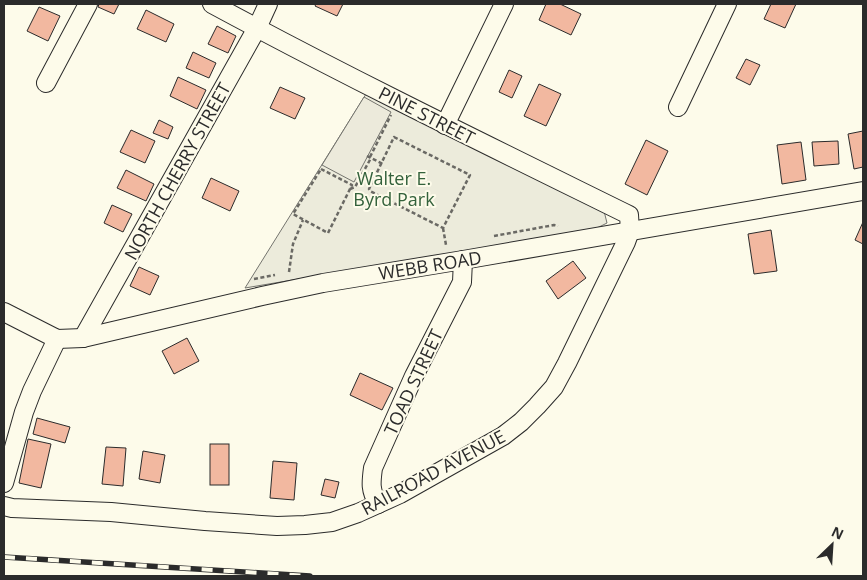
<svg xmlns="http://www.w3.org/2000/svg" width="867" height="580" viewBox="0 0 867 580" font-family="'Open Sans',sans-serif">
<rect width="100%" height="100%" fill="#fdfbea"/>
<polygon fill="#ecebdb" stroke="#74746e" points="366,94 604,211 607,223 595,229 245,288"/>
<polygon fill="#eceadb" stroke="#74746e" points="364,97 391,112 354,182 322,165"/>
<g fill="#f2b8a0" stroke="#2b2b2b">
<polygon points="99,4 119,4 114,14 98,7"/>
<polygon points="316,4 343,4 337,16 315,6"/>
<polygon points="546,4 560,4 581,14 571,35 539,20"/>
<polygon points="771,4 796,4 785,28 764,19"/>
<polygon points="39,7 60,16 48,41 27,31"/>
<polygon points="146,10 174,24 166,42 137,29"/>
<polygon points="217,26 236,36 228,53 208,44"/>
<polygon points="193,52 216,63 209,78 186,68"/>
<polygon points="746,59 760,65 750,85 736,78"/>
<polygon points="509,70 522,76 512,98 499,92"/>
<polygon points="178,77 206,90 197,109 170,96"/>
<polygon points="539,84 561,94 546,126 524,116"/>
<polygon points="280,87 305,98 295,119 270,108"/>
<polygon points="159,120 173,127 168,139 153,133"/>
<polygon points="131,130 155,141 145,163 120,152"/>
<polygon points="863,131 863,167 854,169 848,134"/>
<polygon points="646,140 668,151 647,195 625,184"/>
<polygon points="838,141 839,164 814,166 812,142"/>
<polygon points="801,142 806,180 782,184 777,145"/>
<polygon points="126,170 154,184 146,201 117,188"/>
<polygon points="211,178 239,191 230,211 202,198"/>
<polygon points="112,205 132,214 123,232 104,223"/>
<polygon points="863,222 863,244 855,240"/>
<polygon points="771,230 777,271 754,274 748,234"/>
<polygon points="573,261 586,278 558,299 546,281"/>
<polygon points="139,267 159,276 150,295 130,286"/>
<polygon points="187,338 199,361 174,374 162,351"/>
<polygon points="360,373 393,388 382,410 350,395"/>
<polygon points="37,418 70,427 65,443 33,434"/>
<polygon points="28,439 51,444 41,488 19,483"/>
<rect x="210" y="444" width="19" height="41"/>
<polygon points="106,447 126,448 123,486 102,484"/>
<polygon points="143,451 165,455 160,483 139,479"/>
<polygon points="273,461 297,463 294,500 270,498"/>
<polygon points="325,479 339,482 335,498 321,495"/>
</g>
<g fill="none" stroke-linecap="round" stroke-linejoin="round">
<g stroke="#2b2b2b" stroke-width="20">
<g id="minor">
<polyline points="46,83 88,4"/>
<polyline points="678,107 727,4"/>
<polyline points="445,125 504,4"/>
<polyline points="4,312 57,339 83,338 262,296 323,283 463,260 863,191"/>
<polyline points="83,338 257,28 268,4"/>
<polyline points="4,483 24,412 32,391 57,339"/>
<path d="M378 504C370 490 371 483 373 468L414 376 462 282 463 260"/>
<path d="M4 506 12 508 111 512 205 521 277 526 305 525 332 522 358 513 400 494 503 436 521 422 537 406 554 387 567 363 626 242 630 231 629 215C489 146 349 78 212 4"/>
</g>
</g>
<g stroke="#6a6964" stroke-width="2.5" stroke-dasharray="4 2.5" stroke-linecap="butt">
<polygon points="394,137 470,175 443,228 370,191 369,189"/>
<polyline points="367,156 383,164"/>
<polyline points="370,157 391,115"/>
<polygon points="321,169 352,185 328,233 293,214"/>
<polyline points="350,189 355,187 371,158"/>
<polyline points="443,228 446,245"/>
<polyline points="494,236 554,225 558,226"/>
<polyline points="289,272 293,244 303,220"/>
<polyline points="254,279 275,275"/>
</g>
<use href="#minor" stroke="#fdfbea" stroke-width="18"/>
<g stroke="#2b2b2b" stroke-width="5.5">
<polyline id="rail" points="4,557 310,576"/>
</g>
<use href="#rail" stroke="#fdfbea" stroke-width="4" stroke-dasharray="11" stroke-linecap="butt"/>
</g>
<g text-anchor="middle" dominant-baseline="central" stroke-width="4" stroke-linejoin="round" paint-order="stroke">
<g font-size="18" fill="#2b2b2b" stroke="#fdfbea">
<text transform="translate(427 115) rotate(27)">PINE STREET</text>
<text transform="translate(177 171) rotate(-61)">NORTH CHERRY STREET</text>
<text transform="translate(430 265) rotate(-9)">WEBB ROAD</text>
<text transform="translate(413 382) rotate(-65)">TOAD STREET</text>
<text transform="translate(433 472) rotate(-28)">RAILROAD AVENUE</text>
</g>
<g font-size="18" fill="#34623c" stroke="#fdfbea">
<text x="394" y="178">Walter E.<tspan x="394" dy="21">Byrd Park</tspan></text>
</g>
</g>
<rect width="867" height="580" fill="none" stroke="#2b2b2b" stroke-width="10"/>
<g transform="translate(832 545) rotate(25)" stroke="#fdfbea" stroke-width="4" paint-order="stroke">
<path d="M0-4L9 19L0 12L-9 19Z" fill="#2b2b2b"/>
<text y="-8" font-size="14" font-weight="bold" text-anchor="middle" fill="#2b2b2b">N</text>
</g>
</svg>
